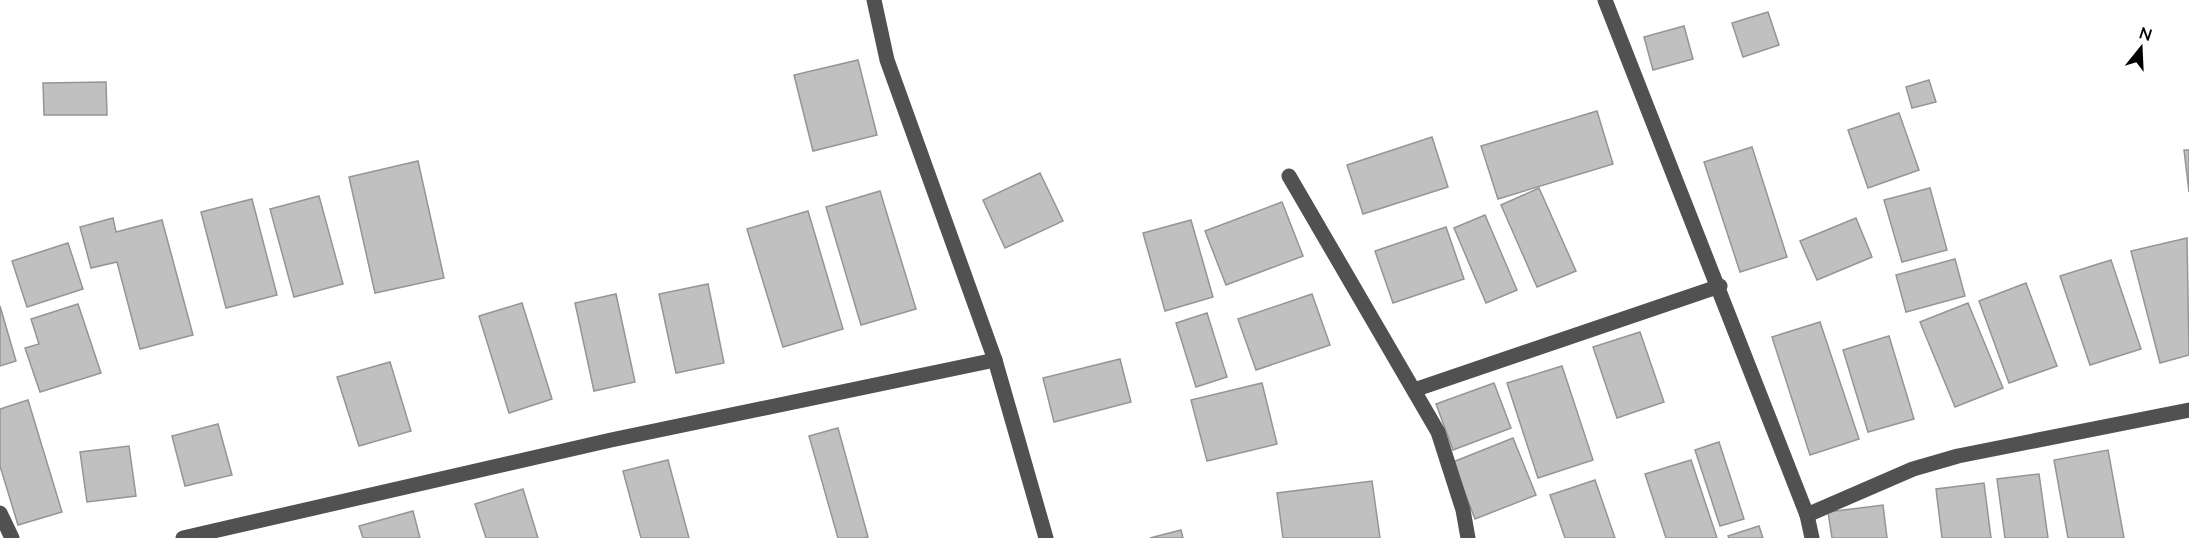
<svg xmlns="http://www.w3.org/2000/svg" width="2189" height="538" viewBox="0 0 2189 538" font-family="Lato,sans-serif">
<rect width="100%" height="100%" fill="#fff"/>
<g fill="#c0c0c0" stroke="#959595" stroke-width="1.5">
<polygon points="1768,12 1779,45 1743,57 1732,23"/>
<polygon points="1684,26 1693,59 1653,70 1644,37"/>
<polygon points="858,60 877,135 813,151 794,75"/>
<polygon points="1929,80 1936,102 1912,108 1906,87"/>
<polygon points="106,82 107,115 44,115 43,83"/>
<polygon points="1597,111 1613,164 1498,199 1481,146"/>
<polygon points="1899,113 1919,170 1868,188 1848,130"/>
<polygon points="1432,137 1448,187 1363,214 1347,165"/>
<polygon points="1752,147 1787,257 1740,272 1704,162"/>
<polygon points="2184,150 2189,150 2189,192"/>
<polygon points="418,161 444,278 375,293 349,177"/>
<polygon points="1040,173 1063,221 1005,248 983,200"/>
<polygon points="1539,188 1576,271 1537,287 1501,205"/>
<polygon points="1930,188 1947,250 1902,262 1884,200"/>
<polygon points="880,191 916,309 861,325 826,207"/>
<polygon points="319,196 343,284 294,297 270,209"/>
<polygon points="252,199 277,295 226,308 201,212"/>
<polygon points="1282,202 1303,256 1226,285 1205,231"/>
<polygon points="808,211 843,329 783,347 747,229"/>
<polygon points="1485,215 1517,290 1486,303 1454,228"/>
<polygon points="113,218 116,232 162,220 193,335 140,349 117,262 91,268 80,227"/>
<polygon points="1856,218 1872,257 1817,280 1800,241"/>
<polygon points="1191,220 1213,297 1165,311 1143,233"/>
<polygon points="1446,227 1464,279 1393,303 1375,251"/>
<polygon points="2187,238 2189,355 2160,363 2131,251"/>
<polygon points="68,243 83,289 27,307 12,261"/>
<polygon points="1955,259 1965,296 1906,312 1896,275"/>
<polygon points="2111,260 2141,349 2090,365 2060,276"/>
<polygon points="2026,283 2057,366 2009,383 1979,301"/>
<polygon points="708,284 724,363 676,373 659,294"/>
<polygon points="616,294 635,382 594,391 575,303"/>
<polygon points="1312,294 1330,345 1256,370 1238,319"/>
<polygon points="522,303 552,399 509,413 479,316"/>
<polygon points="1968,303 2003,388 1955,407 1920,322"/>
<polygon points="78,304 101,373 40,392 25,348 39,344 31,319"/>
<polygon points="0,306 16,361 0,366"/>
<polygon points="1207,313 1227,377 1196,387 1176,323"/>
<polygon points="1820,322 1859,439 1810,455 1772,337"/>
<polygon points="1640,332 1664,402 1617,418 1593,347"/>
<polygon points="1889,336 1914,419 1868,432 1843,350"/>
<polygon points="1120,359 1131,402 1054,422 1043,378"/>
<polygon points="390,362 411,431 359,446 337,377"/>
<polygon points="1562,366 1593,460 1538,478 1507,383"/>
<polygon points="1262,383 1277,444 1207,461 1191,400"/>
<polygon points="1494,383 1511,428 1453,450 1436,404"/>
<polygon points="28,400 62,512 18,525 0,466 0,409"/>
<polygon points="218,424 232,475 185,486 172,436"/>
<polygon points="838,428 868,537 864,538 838,538 809,436"/>
<polygon points="1513,438 1536,495 1475,519 1453,462"/>
<polygon points="1719,442 1744,519 1720,526 1695,450"/>
<polygon points="129,446 136,496 87,502 80,452"/>
<polygon points="2108,450 2124,538 2068,538 2054,460"/>
<polygon points="668,460 689,538 641,538 623,471"/>
<polygon points="1691,460 1717,538 1666,538 1645,474"/>
<polygon points="2039,474 2048,538 2005,538 1997,479"/>
<polygon points="1595,480 1615,538 1565,538 1550,495"/>
<polygon points="1372,481 1380,538 1283,538 1277,493"/>
<polygon points="1984,483 1991,538 1942,538 1936,489"/>
<polygon points="523,489 538,538 486,538 475,504"/>
<polygon points="1883,505 1887,538 1832,538 1828,512"/>
<polygon points="413,511 420,538 363,538 359,526"/>
<polygon points="1759,526 1763,538 1729,538 1728,536"/>
<polygon points="1181,530 1183,538 1150,538"/>
</g>
<g fill="none" stroke-linecap="round" stroke-linejoin="round">
<g stroke="#515151" stroke-width="15">
<polyline points="874,0 887,60 995,360 1046,538"/>
<polyline points="1605,0 1807,515 1812,538"/>
<polyline points="1289,176 1438,432 1463,510 1468,538"/>
<polyline points="1414,390 1720,286"/>
<polyline points="0,513 12,538"/>
<polyline points="1807,515 1913,469 1958,456 2189,410"/>
<polyline points="183,538 611,440 995,360"/>
</g>
</g>
<g transform="translate(2141 48) rotate(18)" stroke="#ffffff" stroke-width="4.5" paint-order="stroke">
<path d="M0-4.5L10 22L0 15L-10 22Z" fill="#000000"/>
<text y="-9" font-size="16" font-weight="bold" text-anchor="middle" fill="#000000">N</text>
</g>
</svg>
